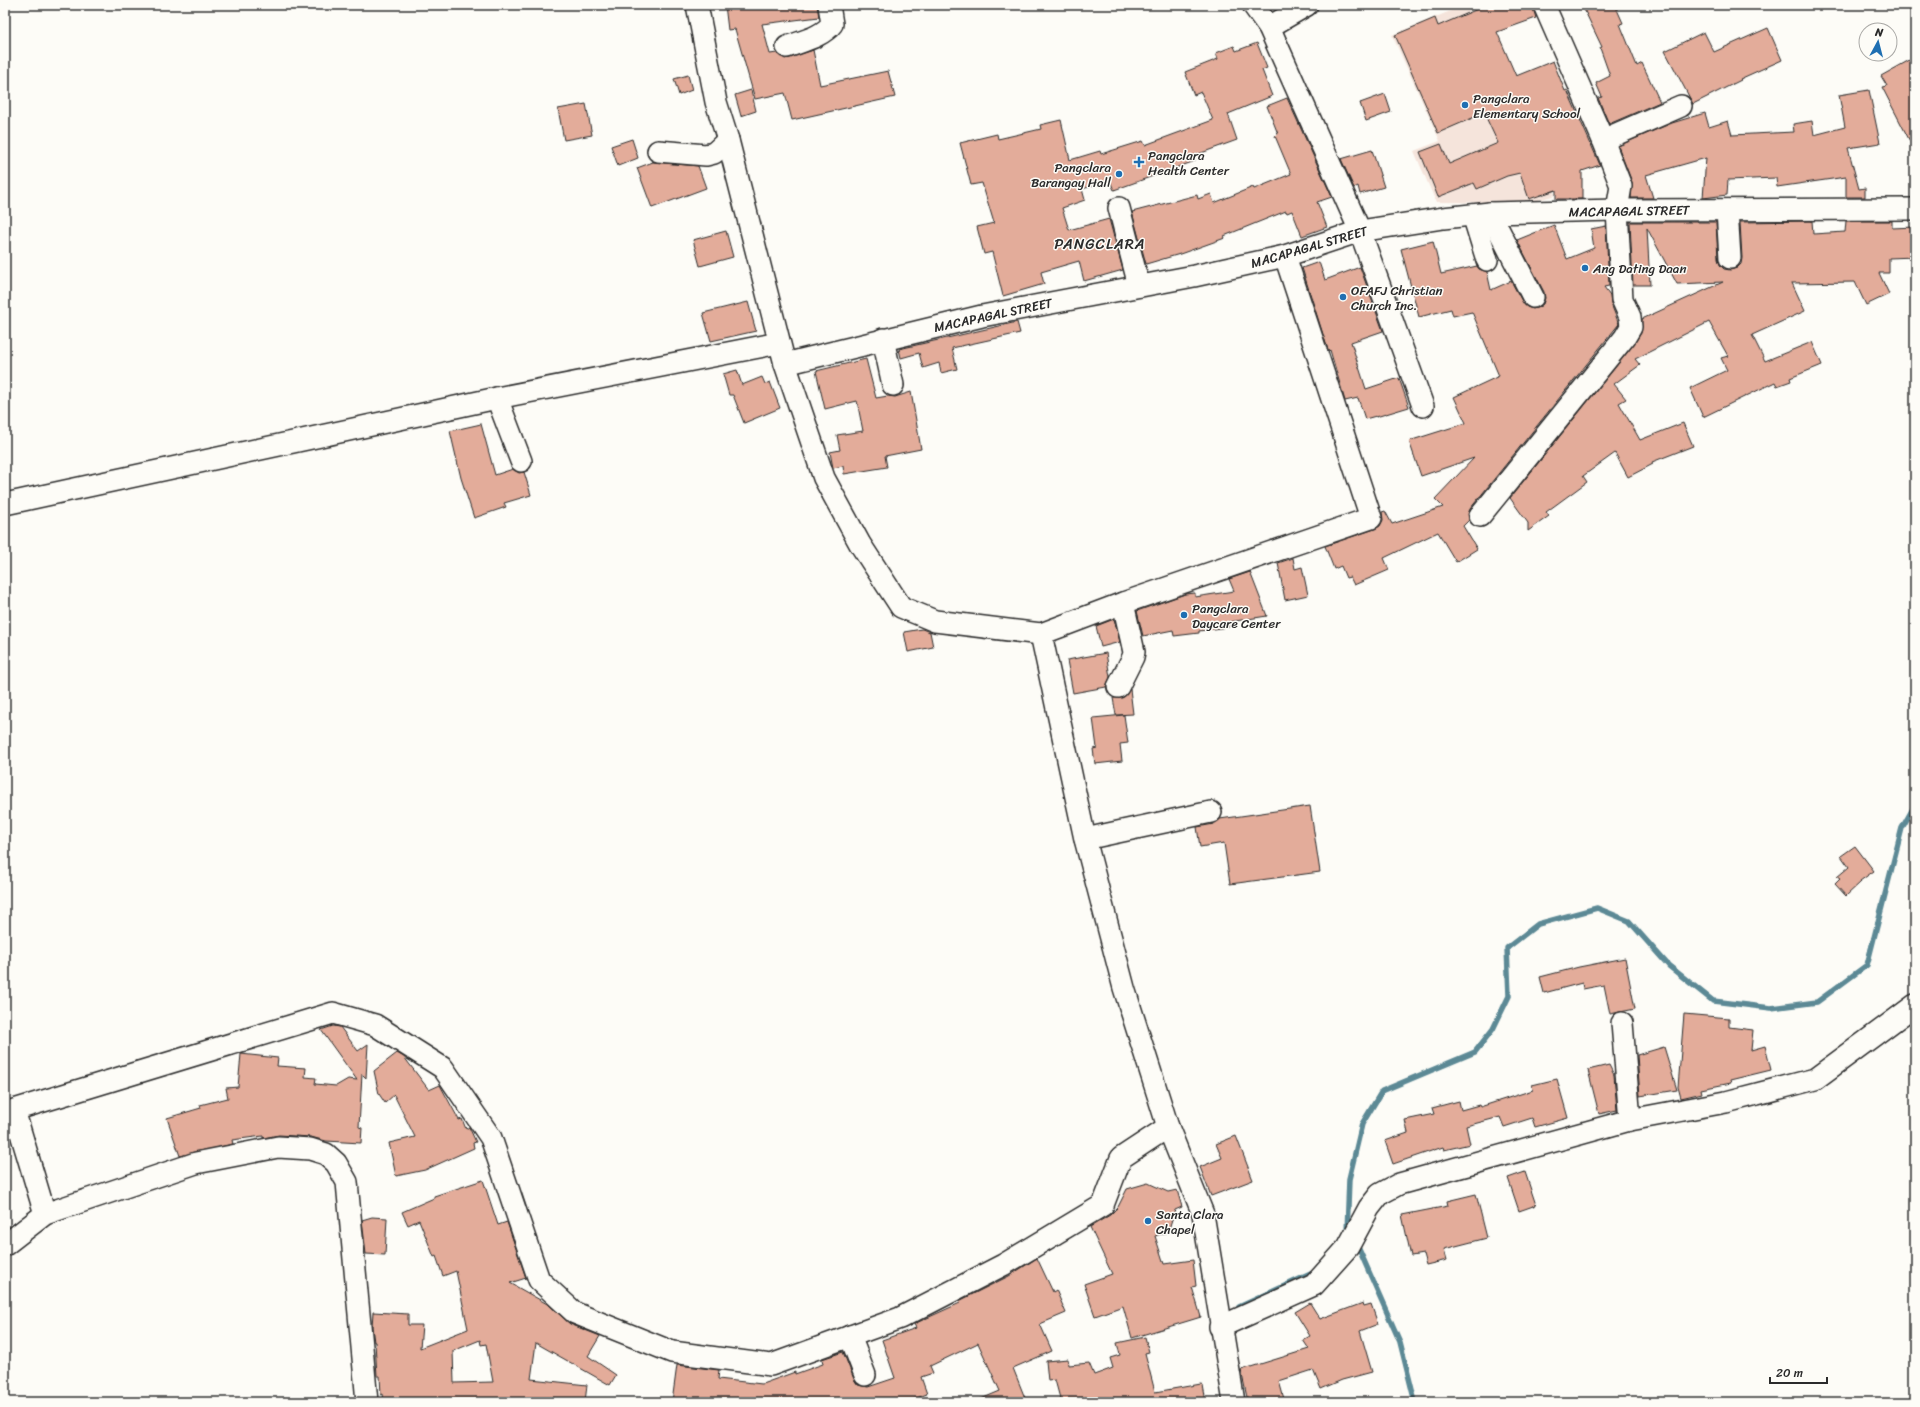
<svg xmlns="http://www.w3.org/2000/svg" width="1920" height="1407" viewBox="0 0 1920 1407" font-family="Sriracha,sans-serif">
<rect width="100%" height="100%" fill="#fdfcf7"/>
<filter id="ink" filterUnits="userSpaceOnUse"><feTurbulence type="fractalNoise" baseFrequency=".025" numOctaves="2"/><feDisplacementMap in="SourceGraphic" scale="8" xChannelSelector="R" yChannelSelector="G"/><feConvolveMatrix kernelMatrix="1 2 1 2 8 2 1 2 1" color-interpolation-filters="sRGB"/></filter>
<g filter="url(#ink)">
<polygon fill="#f5e4db" points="1465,5 1467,5 1497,81 1530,128 1555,195 1529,203 1436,202 1414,151 1440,141 1392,35"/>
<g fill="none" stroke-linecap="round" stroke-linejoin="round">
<g stroke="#5c8995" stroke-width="5.5">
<polyline points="1347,1233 1349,1179 1362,1124 1382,1091 1475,1052 1493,1029 1509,996 1507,948 1538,924 1597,908 1629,921 1669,966 1713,1001 1771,1008 1817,1002 1867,965 1902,828 1915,805"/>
<polyline points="1358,1247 1400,1342 1415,1402"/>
<polyline points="1239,1307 1315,1272"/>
</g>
</g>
<g fill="#e3ac9a" stroke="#2b2b2b" fill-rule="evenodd">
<polygon points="725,5 817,5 819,17 762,24 770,54 777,53 785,59 813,50 820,85 888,71 895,97 792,120 785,93 755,99 735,29 728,30"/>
<polygon points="1479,5 1532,5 1536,18 1497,32 1516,76 1553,61 1565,91 1567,90 1600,165 1582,171 1582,199 1556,199 1556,190 1529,199 1520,173 1507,176 1477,189 1474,183 1438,197 1420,152 1441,144 1449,164 1498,143 1484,113 1438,133 1395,35 1435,18 1438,26 1480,8"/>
<polygon points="1582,5 1615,5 1623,23 1620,24 1637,66 1642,63 1660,102 1609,124 1598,98 1602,97 1596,83 1610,76 1600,48 1602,47"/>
<polygon points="1768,28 1782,60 1740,79 1741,80 1693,104 1665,51 1704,32 1714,52"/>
<polygon points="1257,43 1267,68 1262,70 1272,96 1228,114 1237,140 1193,156 1195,161 1114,190 1110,181 1082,189 1085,200 1062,208 1069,230 1109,219 1123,270 1084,281 1079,261 1041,272 1044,284 1003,296 992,252 984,254 977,227 994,223 982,183 971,185 960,143 997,134 998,139 1041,129 1040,125 1061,120 1070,160 1100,151 1101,154 1143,141 1145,145 1213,120 1201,92 1194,95 1185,72 1218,59 1216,53 1234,46 1236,51"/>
<polygon points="1915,57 1915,151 1882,87 1887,86 1881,76"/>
<polygon points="688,75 692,90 679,95 674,79"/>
<polygon points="751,90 756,111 741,116 735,95"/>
<polygon points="1869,90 1880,143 1848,148 1859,189 1865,188 1865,197 1846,197 1846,177 1777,187 1776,178 1728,180 1727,195 1703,198 1706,158 1646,175 1653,198 1631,198 1632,182 1618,146 1672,123 1705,113 1709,127 1728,121 1732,135 1794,132 1793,124 1812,121 1814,135 1845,127 1839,95"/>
<polygon points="1385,94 1391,112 1366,121 1360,103"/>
<polygon points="1287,98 1332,197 1317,202 1327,227 1302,236 1292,211 1287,213 1286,211 1224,236 1225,238 1180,254 1146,264 1132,212 1197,195 1198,199 1211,194 1214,203 1253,187 1254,189 1291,174 1275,136 1278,134 1267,106"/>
<polygon points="586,104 592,135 564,140 558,109"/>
<polygon points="632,139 638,158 618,166 611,146"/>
<polygon points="1372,150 1384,187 1360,194 1358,186 1354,188 1341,159"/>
<polygon points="653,162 698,166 706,188 652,208 637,168"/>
<polygon points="1812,221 1813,234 1845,232 1846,221 1892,221 1892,228 1915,227 1915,257 1889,258 1889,273 1879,273 1889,294 1866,305 1855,282 1792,283 1805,311 1752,335 1765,361 1812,342 1822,365 1790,378 1791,381 1777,386 1775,382 1703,417 1690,388 1727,370 1721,358 1728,356 1709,322 1635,359 1640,365 1614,384 1626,399 1619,403 1640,440 1683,423 1693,446 1652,462 1653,464 1628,477 1615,453 1583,476 1587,482 1546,512 1549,516 1528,531 1528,523 1510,498 1634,344 1641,333 1642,319 1723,282 1677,284 1647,228 1650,285 1633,285 1630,222 1716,222 1718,259 1720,265 1724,269 1730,270 1737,268 1741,264 1742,258 1740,222"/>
<polygon points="1554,225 1567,259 1594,248 1591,229 1606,226 1609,286 1604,287 1610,295 1611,304 1619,324 1470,509 1468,514 1469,520 1463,526 1477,549 1456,562 1438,532 1384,558 1389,570 1354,585 1350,577 1346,578 1341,566 1334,569 1325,546 1375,529 1380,526 1383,520 1382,512 1385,511 1392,524 1443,507 1435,499 1474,458 1421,476 1409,441 1466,423 1454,397 1499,376 1472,312 1453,316 1451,309 1419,317 1401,249 1433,241 1441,274 1477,266 1479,269 1487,272 1491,290 1511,281 1523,303 1527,307 1533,309 1539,307 1543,304 1545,298 1544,292 1517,240"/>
<polygon points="726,231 733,257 700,266 693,240"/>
<polygon points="1319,262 1325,280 1360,267 1383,331 1351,342 1366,389 1399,378 1409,407 1376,417 1376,416 1365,419 1358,398 1345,401 1330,350 1329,351 1327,347 1302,268"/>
<polygon points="748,302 756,331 711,341 703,313"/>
<polygon points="1017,322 1020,333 952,348 957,369 941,373 939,363 923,368 919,353 901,358 899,349"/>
<polygon points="866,359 876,398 888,396 895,397 911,392 921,449 885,456 887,467 844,474 843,466 833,468 830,452 840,450 837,435 863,431 857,401 825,409 816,371"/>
<polygon points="737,370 742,385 762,377 765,384 770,382 780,408 744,423 733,395 729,395 723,374"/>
<polygon points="481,424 495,475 513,469 519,473 524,472 531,495 504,503 506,507 474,518 461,478 450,431"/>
<polygon points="1293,558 1295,569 1302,567 1308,595 1285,600 1278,563"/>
<polygon points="1250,572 1267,616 1229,622 1229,627 1199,631 1199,633 1174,636 1173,630 1143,636 1137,611 1185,594 1195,593 1195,597 1234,591 1229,579"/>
<polygon points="1114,619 1120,642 1101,647 1096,626"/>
<polygon points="922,629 930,632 933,647 908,652 904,632"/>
<polygon points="1106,653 1110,677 1106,687 1073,693 1067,660"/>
<polygon points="1130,689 1133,714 1116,715 1113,698 1124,697"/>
<polygon points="1124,715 1128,743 1120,744 1122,761 1095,764 1093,749 1097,748 1093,718"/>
<polygon points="1310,806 1320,872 1230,884 1224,843 1200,847 1197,827 1214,824 1220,819"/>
<polygon points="1855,846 1874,871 1860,881 1861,882 1846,896 1835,884 1840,879 1837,877 1849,867 1841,856"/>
<polygon points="1625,958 1635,1009 1610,1014 1604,985 1583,989 1582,983 1544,993 1540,977 1579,967"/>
<polygon points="1684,1014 1729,1018 1729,1027 1753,1030 1751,1050 1765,1046 1771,1070 1730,1080 1731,1083 1701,1089 1702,1093 1681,1098 1678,1087"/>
<polygon points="333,1026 340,1027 358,1051 368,1044 366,1078 362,1074 359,1127 362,1128 361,1143 326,1141 311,1137 279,1135 263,1138 263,1136 232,1140 233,1144 180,1156 167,1118 201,1108 200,1105 228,1098 226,1088 238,1087 241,1054 278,1058 277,1066 306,1068 305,1077 316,1078 315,1084 336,1086 348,1079 357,1080 321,1030"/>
<polygon points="1664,1047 1677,1090 1640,1096 1637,1055"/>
<polygon points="397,1053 404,1057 429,1090 440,1085 459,1120 462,1119 466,1129 469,1127 476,1142 473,1143 474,1148 425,1170 396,1176 389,1143 415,1137 394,1095 385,1103 379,1094 374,1071"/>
<polygon points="1609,1065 1614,1075 1617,1110 1599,1114 1588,1070"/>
<polygon points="1557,1079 1568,1118 1535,1127 1532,1118 1504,1127 1500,1117 1466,1126 1470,1144 1444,1150 1443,1147 1393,1164 1385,1141 1408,1133 1405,1120 1434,1114 1432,1108 1459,1101 1461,1110 1479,1105 1480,1107 1533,1090 1532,1085"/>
<polygon points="1236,1136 1253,1180 1211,1196 1200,1167 1222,1158 1216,1144"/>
<polygon points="1525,1172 1536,1205 1519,1211 1508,1178"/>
<path d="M483 1180 498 1225 507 1222 526 1278 510 1283 549 1305 570 1324 600 1336 588 1356 616 1375 610 1385 536 1343 531 1379 587 1385 585 1402H520V1399L454 1402H384L383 1394 381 1395 380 1376H377L375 1342H374L372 1327 373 1312 408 1314V1325H422L420 1348 468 1329 456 1271 443 1276 436 1256 434 1257 419 1220 408 1225 402 1212 434 1198V1196ZM480 1340 481 1345 486 1344 493 1382 454 1383 453 1351Z"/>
<polygon points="1148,1183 1168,1192 1177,1190 1182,1207 1175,1210 1168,1232 1155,1236 1164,1264 1193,1260 1196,1286 1192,1287 1201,1317 1132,1338 1123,1306 1095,1316 1084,1284 1112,1274 1090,1227 1110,1215 1118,1207 1127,1189"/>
<polygon points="1476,1194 1487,1238 1444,1249 1447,1260 1426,1265 1423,1254 1411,1256 1402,1215 1448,1206 1447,1201"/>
<polygon points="372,1217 387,1218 385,1255 366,1254 362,1220"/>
<polygon points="1037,1258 1053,1292 1056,1290 1066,1313 1040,1324 1052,1351 1013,1368 1025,1398 1016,1402 974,1402 1000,1391 978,1343 930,1366 933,1373 921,1377 927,1394 906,1402 672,1402 677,1365 719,1370 718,1379 762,1384 795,1372 795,1374 823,1364 822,1359 843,1352 854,1379 858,1385 868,1387 895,1378 882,1340 916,1328 914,1324 960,1303 959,1301 1009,1276"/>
<polygon points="1310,1303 1320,1319 1363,1303 1364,1306 1371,1304 1378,1324 1360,1331 1372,1372 1342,1380 1321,1389 1313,1370 1279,1381 1284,1399 1273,1402 1248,1402 1241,1370 1309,1349 1303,1340 1310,1336 1295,1312"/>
<polygon points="1145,1337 1149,1352 1145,1353 1155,1392 1201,1384 1203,1385 1206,1402 1061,1402 1055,1380 1048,1381 1046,1361 1068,1359 1069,1365 1089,1363 1094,1375 1113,1368 1110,1358 1120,1355 1117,1343"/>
</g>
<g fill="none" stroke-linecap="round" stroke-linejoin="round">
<g stroke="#2b2b2b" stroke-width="24">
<g id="minor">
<polyline points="697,5 716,102 728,140 785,364 824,478 860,544 901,607 935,621 1041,634 1123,603 1371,518 1285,256"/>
<polyline points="1253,5 1269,27 1360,231 1423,406"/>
<polyline points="1269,27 1307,5"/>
<path d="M787 47C802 41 822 37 832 24L829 5"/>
<polyline points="1603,140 1681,106"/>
<polyline points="658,151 706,155 714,153 728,140"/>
<polyline points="1119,208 1139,286"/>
<polyline points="1727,210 1730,258"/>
<polyline points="1490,213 1533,297"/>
<polyline points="1473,215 1487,260"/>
<polyline points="883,339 893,385"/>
<polyline points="785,364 982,316 1194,276 1285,256 1360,231 1443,218 1490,213 1617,210 1915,209"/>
<polyline points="497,398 521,461"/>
<polyline points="5,504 497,398 779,343"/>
<polyline points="1480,516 1625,337 1631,327 1630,317 1622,299 1617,210 1621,186 1603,140 1544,5"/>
<polyline points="1041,634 1085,839 1124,988 1168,1127 1203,1214 1234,1402"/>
<polyline points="1118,687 1133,657 1134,652 1123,603"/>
<polyline points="1085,839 1211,812"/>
<polyline points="1622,1023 1630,1120"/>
<polyline points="45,1214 14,1110 333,1013 375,1025 443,1068 491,1138 539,1280 575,1313 672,1352 771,1365 900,1318 1003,1265 1103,1205 1121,1158 1168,1127"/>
<polyline points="5,1245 45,1214 196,1163 278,1147 310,1149 326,1154 336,1163 347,1182 367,1402"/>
<polyline points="1220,1327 1314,1285 1348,1247 1369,1208 1380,1194 1399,1184 1630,1120 1726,1102 1815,1079 1915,1005"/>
<polyline points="850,1336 865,1375"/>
</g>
</g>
<use href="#minor" stroke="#fdfcf7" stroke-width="21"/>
</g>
</g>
<g fill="#1f6fb2" stroke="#fdfcf7" stroke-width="1.5">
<circle cx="1465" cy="105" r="4"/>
<path d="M1137 156h4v4h4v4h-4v4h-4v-4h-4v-4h4z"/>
<circle cx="1119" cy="174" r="4"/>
<circle cx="1585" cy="268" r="4"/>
<circle cx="1343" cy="297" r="4"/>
<circle cx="1184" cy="615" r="4"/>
<circle cx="1148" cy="1221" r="4"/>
</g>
<g text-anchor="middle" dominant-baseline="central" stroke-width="3" stroke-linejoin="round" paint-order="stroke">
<g font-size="13" fill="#2b2b2b" stroke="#fdfcf7" text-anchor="start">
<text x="1473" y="98">Pangclara<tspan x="1473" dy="15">Elementary School</tspan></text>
<text x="1148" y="155">Pangclara<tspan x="1148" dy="15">Health Center</tspan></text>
<text x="1111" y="167" text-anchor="end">Pangclara<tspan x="1111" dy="15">Barangay Hall</tspan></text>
<text x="1593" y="268">Ang Dating Daan</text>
<text x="1351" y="290">OFAFJ Christian<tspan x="1351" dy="15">Church Inc.</tspan></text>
<text x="1192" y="608">Pangclara<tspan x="1192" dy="15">Daycare Center</tspan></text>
<text x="1156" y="1214">Santa Clara<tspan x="1156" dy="15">Chapel</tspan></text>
</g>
<g font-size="13" fill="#2b2b2b" stroke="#fdfcf7">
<text transform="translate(1629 211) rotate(-1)">MACAPAGAL STREET</text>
<text transform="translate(1309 247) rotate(-16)">MACAPAGAL STREET</text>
<text transform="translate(993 315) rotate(-12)">MACAPAGAL STREET</text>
</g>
<g font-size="15" letter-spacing="1" fill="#2b2b2b" stroke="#fdfcf7">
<text x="1100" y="244">PANGCLARA</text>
</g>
</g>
<rect width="1920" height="1407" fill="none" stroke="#fdfcf7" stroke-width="20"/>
<rect x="10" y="10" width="1900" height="1387" fill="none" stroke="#2b2b2b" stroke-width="1.5" filter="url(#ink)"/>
<g transform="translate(1878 42) rotate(7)"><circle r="19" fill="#fdfcf7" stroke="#a9a8a5"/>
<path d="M0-3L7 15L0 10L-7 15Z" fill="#1f6fb2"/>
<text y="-6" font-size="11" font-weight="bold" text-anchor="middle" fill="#2b2b2b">N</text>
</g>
<path d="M1770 1377v6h57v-6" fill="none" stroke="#2b2b2b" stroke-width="2"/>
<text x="1776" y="1377" font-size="12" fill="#2b2b2b" stroke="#fdfcf7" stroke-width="3" paint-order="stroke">20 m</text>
</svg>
